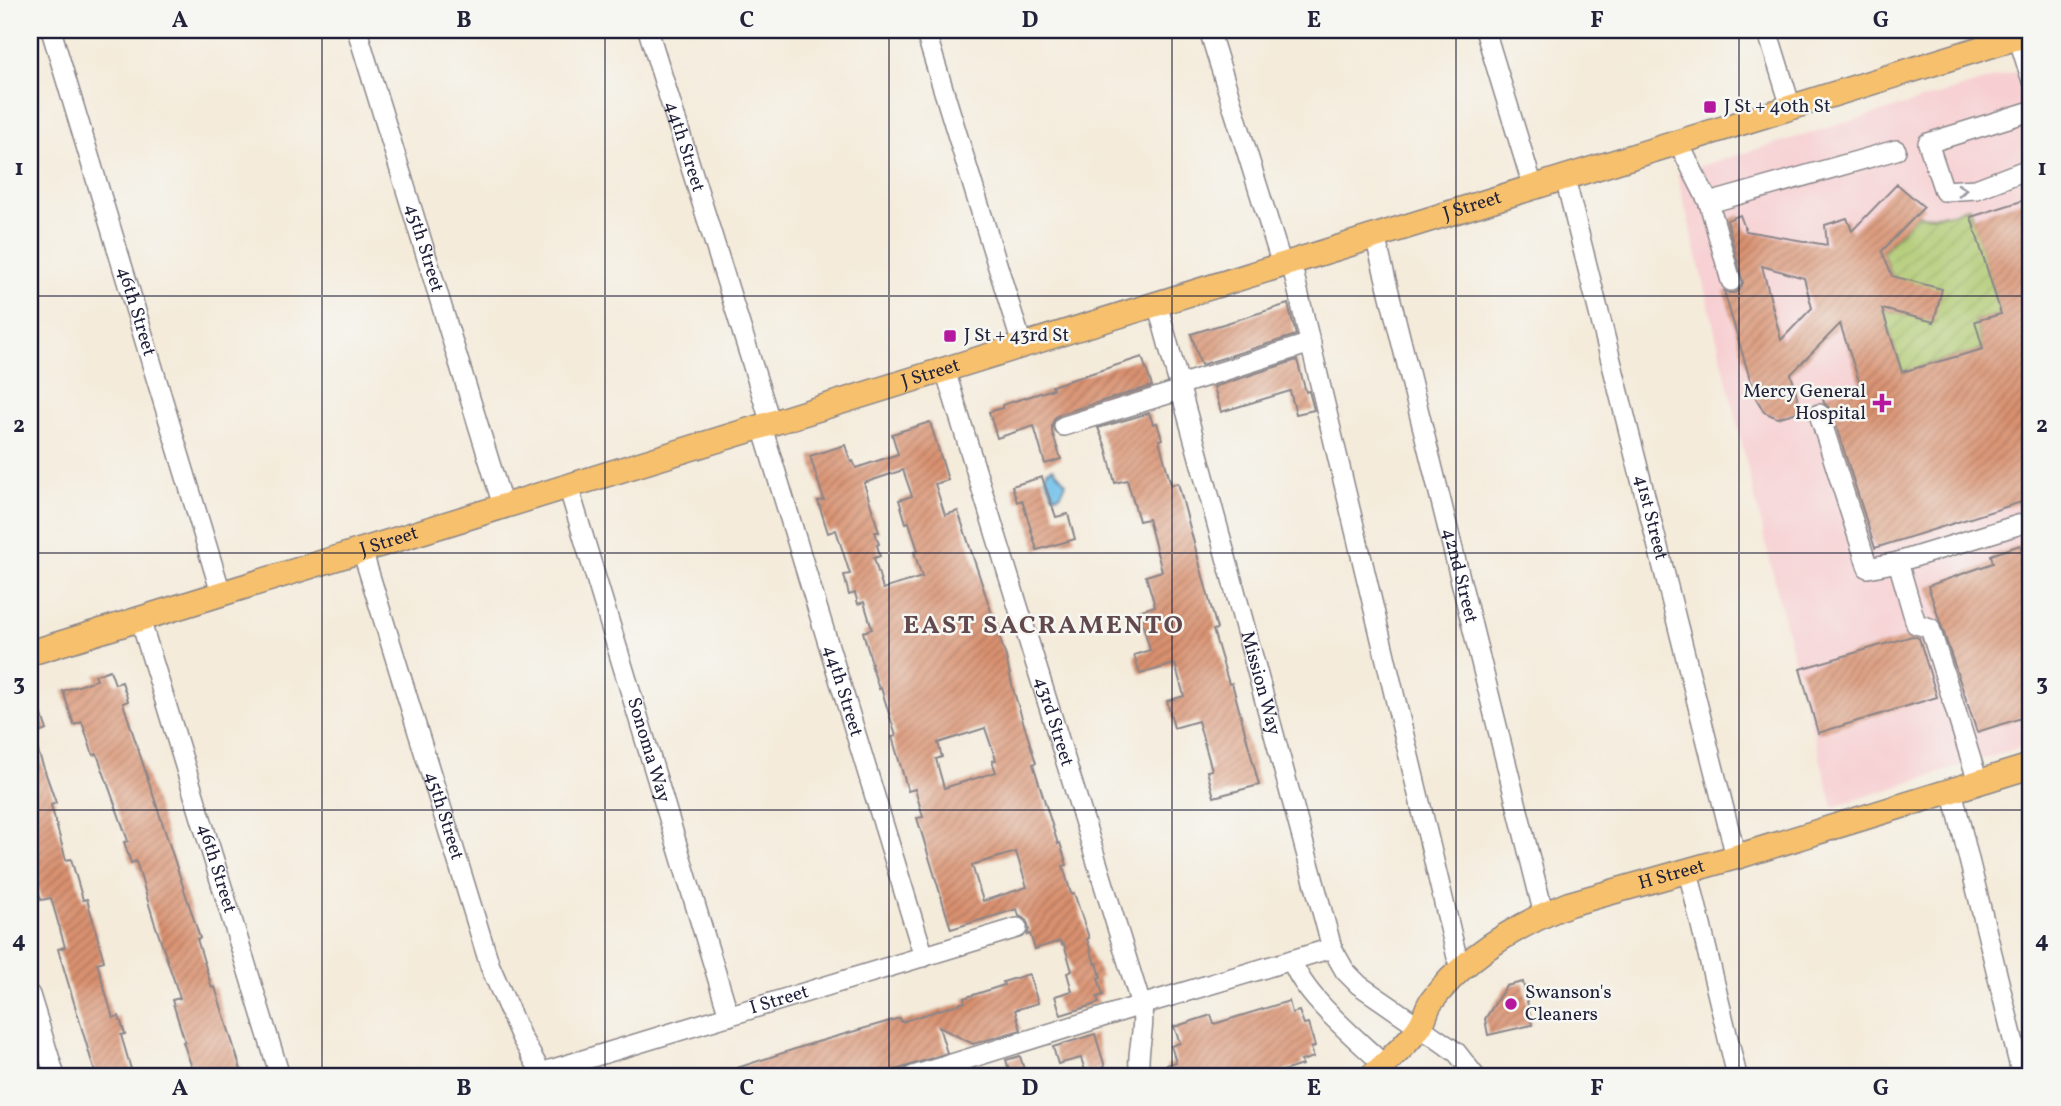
<svg xmlns="http://www.w3.org/2000/svg" width="2061" height="1106" viewBox="0 0 2061 1106" font-family="Vollkorn,serif">
<defs>
<pattern id="garden-furrows" width="10" height="10" patternUnits="userSpaceOnUse" patternTransform="scale(1.75)"><rect width="10" height="10" fill="#afc96f"/><path d="M-1 1l2-2M0 10L10 0M9 11l2-2" fill="none" stroke="#96ac61"/></pattern>
<pattern id="building-hatch" width="6" height="6" patternUnits="userSpaceOnUse" patternTransform="scale(1.75)"><rect width="6" height="6" fill="#d99170"/><path d="M-1 1l2-2M0 6l6-6M5 7l2-2" fill="none" stroke="#b0765d"/></pattern>
</defs>
<rect width="100%" height="100%" fill="#f6f6f2"/>
<filter id="ink" filterUnits="userSpaceOnUse"><feTurbulence type="fractalNoise" baseFrequency=".0143" numOctaves="2"/><feDisplacementMap in="SourceGraphic" scale="14" xChannelSelector="R" yChannelSelector="G"/><feConvolveMatrix kernelMatrix="1 2 1 2 8 2 1 2 1" color-interpolation-filters="sRGB"/></filter>
<filter id="wash" filterUnits="userSpaceOnUse"><feTurbulence type="fractalNoise" baseFrequency=".00686" numOctaves="4" result="noise"/><feDisplacementMap in="SourceGraphic" scale="28" xChannelSelector="R" yChannelSelector="G"/><feGaussianBlur stdDeviation="1.57" result="paint"/><feColorMatrix in="noise" values="0 0 0 0 0 0 0 0 0 0 0 0 0 0 0 0 0 1.4 0 .05"/><feComposite in="paint" operator="in"/></filter>
<g filter="url(#wash)">
<rect width="100%" height="100%" fill="#f4ebda"/>
<polygon fill="#f7cfd2" points="2031,67 2031,744 1833,807 1787,632 1677,173"/>
<path fill="url(#garden-furrows)" stroke="#687655" stroke-width="2" d="M1969 207 2001 314 1975 321 1983 349 1902 372 1882 309 1934 321 1892 276 1882 251 1917 214C1934 218 1953 214 1969 207Z"/>
<polygon fill="#6dbfe9" stroke="#487092" stroke-width="2" points="1053,468 1066,483 1061,494 1057,496 1052,494 1050,487 1045,477 1047,471"/>
<g id="blocks">
<g fill="url(#building-hatch)" fill-rule="evenodd">
<path d="M1897 184 1924 207 1882 251 1892 276 1942 289 1934 322 1882 309 1902 372 1983 349 1975 321 2001 314 1971 217 2031 198V499L1875 548 1831 410 1824 403 1822 395 1860 384 1840 324 1791 374 1801 411 1777 418 1764 412 1755 396 1724 291 1729 293H1735L1740 289 1743 283 1727 220 1740 215 1746 231 1827 245 1825 225 1847 218 1852 231ZM1762 266 1804 278 1812 308 1781 340Z"/>
<polygon points="1288,304 1296,335 1201,365 1191,334"/>
<polygon points="1142,357 1152,386 1060,414 1055,418 1052,424 1052,432 1061,459 1045,464 1034,426 997,438 989,412 1002,408 1002,405 1053,389 1052,386"/>
<polygon points="1297,360 1306,392 1309,391 1314,410 1296,414 1290,391 1221,412 1214,387"/>
<polygon points="1149,413 1153,424 1157,423 1162,439 1159,440 1171,485 1178,483 1217,629 1213,630 1229,684 1232,683 1259,785 1214,797 1207,771 1212,770 1198,721 1174,728 1167,701 1184,696 1175,664 1140,674 1134,655 1150,650 1139,611 1155,606 1146,576 1162,571 1148,519 1139,521 1127,480 1115,483 1106,447 1098,428"/>
<path d="M930 422 948 480 935 484 945 515 958 511 1006 657 1013 689 1036 763 1033 764 1058 844 1060 843 1067 865 1063 866 1071 894 1074 893 1089 938 1087 939 1095 964 1097 963 1101 977 1098 978 1103 995 1097 997 1099 1003 1061 1015 1055 996 1072 991 1067 973 1072 971 1064 944 1062 945 1060 941 1035 949 1030 934 1027 935 1029 930 1028 924 1025 919 1019 916 1017 909 951 929 917 818 923 817 915 789 908 791 892 737 896 736 881 688 879 689 871 664H872L863 632 872 629 864 602 858 604 855 593 849 595 844 575 850 574 836 530 828 533 818 501 824 500 810 456 845 445 851 462 853 461 856 468 898 454 892 434ZM903 470 912 496 899 500 906 523 909 522 918 551 914 552 922 577 883 589 874 558 880 556 877 545 879 544 875 532H879L864 483ZM985 728 996 760 992 761 996 772 944 788 936 759 942 757 938 743ZM1016 852 1027 887 983 901 972 865Z"/>
<polygon points="1042,477 1056,517 1068,514 1075,539 1037,550 1022,500 1017,502 1012,486"/>
<polygon points="2020,545 2024,554 2031,552 2031,715 1977,732 1928,586 1993,563 1991,555"/>
<polygon points="1912,636 1919,638 1937,697 1818,733 1800,669"/>
<polygon points="110,670 115,684 122,682 128,701 123,703 200,938 197,939 212,988 215,987 243,1076 195,1076 183,1042 185,1042 172,1000 180,998 154,921 136,861 131,863 124,842 128,841 97,754 93,755 82,722 74,725 63,691 97,680 95,675"/>
<polygon points="30,687 32,687 47,730 30,736"/>
<polygon points="33,737 56,803 51,805 66,860 71,859 83,900 87,899 104,961 97,963 113,1018 119,1016 125,1034 121,1035 133,1076 96,1076 58,949 65,947 51,898 41,900 30,861 30,738"/>
<polygon points="1029,974 1038,1003 1015,1010 1021,1030 973,1044 939,1027 947,1053 878,1076 722,1076 722,1073 807,1045 900,1018 901,1022 965,1002 964,998 1004,985 1003,982"/>
<polygon points="1523,982 1532,1025 1488,1035 1485,1019 1506,986"/>
<polygon points="1289,1001 1292,1013 1299,1011 1304,1024 1308,1023 1315,1046 1311,1048 1314,1057 1301,1061 1302,1065 1274,1074 1275,1076 1170,1076 1166,1065 1176,1062 1171,1046 1180,1043 1174,1027 1211,1015 1214,1024"/>
<polygon points="1095,1034 1105,1067 1086,1073 1081,1058 1058,1064 1053,1047"/>
<polygon points="1020,1056 1026,1076 1011,1076 1006,1060"/>
</g>
</g>
</g>
<g filter="url(#ink)">
<use href="#blocks" fill-opacity="0" stroke="#8b868a" stroke-width="2"/>
<g fill="none" stroke-linecap="round" stroke-linejoin="round">
<g stroke="#8b868a" stroke-width="22">
<g id="minor">
<path id="s1" d="M51 30 221 593"/>
<path id="s2" d="M357 30 503 506"/>
<path id="s3" d="M648 30 771 424"/>
<polyline points="925,30 1022,345"/>
<polyline points="1209,30 1282,265"/>
<polyline points="1485,30 1533,187"/>
<polyline points="1767,30 1791,107"/>
<polyline points="2018,37 2031,78"/>
<polyline points="2031,111 1928,143 1944,191 1976,189 2031,168"/>
<polyline points="1678,142 1709,203 1896,150"/>
<path id="s4" d="M1565 178 1736 857"/>
<polyline points="1709,203 1731,281"/>
<path id="s5" d="M1375 236 1544 915"/>
<polyline points="1291,262 1460,970"/>
<path id="s6" d="M1157 303 1332 948 1345 971 1359 985 1446 1045 1457 1053 1475 1076"/>
<path id="s7" d="M945 370 1141 1005C1147 1029 1135 1052 1140 1076"/>
<polyline points="1179,385 1311,343"/>
<polyline points="1819,414 1868,568 1898,562"/>
<polyline points="1064,426 1181,390"/>
<path id="s8" d="M762 427 924 957"/>
<path id="s9" d="M568 486 729 1016"/>
<path id="s10" d="M362 550 490 966 521 1037 543 1076"/>
<path id="s11" d="M140 619 280 1076"/>
<polyline points="1978,782 1930,628 1916,624 1898,562 2031,521"/>
<polyline points="1952,790 2022,1076"/>
<polyline points="1688,871 1737,1076"/>
<path d="M1292 960C1302 995 1357 1039 1384 1065"/>
<polyline points="30,995 55,1076"/>
<path id="s12" d="M540 1073 1017 928"/>
<polyline points="913,1076 1141,1005 1332,948"/>
</g>
</g>
<g stroke="#8b868a" stroke-width="27">
<g id="major">
<path id="s13" d="M30 653 2031 33"/>
<path id="s14" d="M1372 1076C1386 1063 1410 1042 1420 1026 1425 1019 1426 1009 1431 1002 1465 956 1517 925 1569 904L1736 857 2031 766"/>
</g>
</g>
<use href="#minor" stroke="#fff" stroke-width="19"/>
<use href="#major" stroke="#f7c06c" stroke-width="24"/>
</g>
<defs><path id="oneway-chevron" d="M-2-3.5L2.5 0L-2 3.5" fill="none" stroke-width="1.6" stroke-linecap="round" stroke-linejoin="round" transform="scale(1.75)"/></defs>
<use stroke="#9c9ca7" href="#oneway-chevron" transform="translate(1962 190) rotate(-4)"/>
</g>
<path fill="none" stroke="#22223b" stroke-width="2" stroke-opacity="0.55" d="M322 30V1076M605 30V1076M889 30V1076M1172 30V1076M1456 30V1076M1739 30V1076M30 296H2031M30 553H2031M30 810H2031"/>
<g fill="#b5179e" stroke="#f6f6f2" stroke-width="2.5">
<rect x="1703" y="100" width="14" height="14" rx="3.5"/>
<rect x="943" y="329" width="14" height="14" rx="3.5"/>
<path d="M1878.5 392.5h7v7h7v7h-7v7h-7v-7h-7v-7h7z"/>
<circle cx="1511" cy="1004" r="7"/>
</g>
<g text-anchor="middle" dominant-baseline="central" stroke-width="5" stroke-linejoin="round" paint-order="stroke">
<g font-size="19" fill="#22223b" stroke="#f6f6f2" text-anchor="start">
<text x="1724" y="107">J St + 40th St</text>
<text x="964" y="336">J St + 43rd St</text>
<text x="1866" y="392" text-anchor="end">Mercy General<tspan x="1866" dy="22">Hospital</tspan></text>
<text x="1525" y="993">Swanson's<tspan x="1525" dy="22">Cleaners</tspan></text>
</g>
<g font-size="19" fill="#22223b" stroke="#f6f6f2">
<text stroke="none"><textPath href="#s3" startOffset="122">44th Street</textPath></text>
<text stroke="none"><textPath href="#s13" startOffset="1510">J Street</textPath></text>
<text stroke="none"><textPath href="#s2" startOffset="228">45th Street</textPath></text>
<text stroke="none"><textPath href="#s1" startOffset="294">46th Street</textPath></text>
<text stroke="none"><textPath href="#s13" startOffset="943">J Street</textPath></text>
<text stroke="none"><textPath href="#s4" startOffset="350">41st Street</textPath></text>
<text stroke="none"><textPath href="#s13" startOffset="376">J Street</textPath></text>
<text stroke="none"><textPath href="#s5" startOffset="350">42nd Street</textPath></text>
<text stroke="none"><textPath href="#s6" startOffset="394">Mission Way</textPath></text>
<text stroke="none"><textPath href="#s8" startOffset="276">44th Street</textPath></text>
<text stroke="none"><textPath href="#s7" startOffset="368">43rd Street</textPath></text>
<text stroke="none"><textPath href="#s9" startOffset="276">Sonoma Way</textPath></text>
<text stroke="none"><textPath href="#s10" startOffset="278">45th Street</textPath></text>
<text stroke="none"><textPath href="#s11" startOffset="261">46th Street</textPath></text>
<text stroke="none"><textPath href="#s14" startOffset="374">H Street</textPath></text>
<text stroke="none"><textPath href="#s12" startOffset="250">I Street</textPath></text>
</g>
<g font-size="26" font-weight="bold" letter-spacing="2" fill="#62494e" stroke="#f6f6f2">
<text x="1044" y="626">EAST SACRAMENTO</text>
</g>
</g>
<rect width="2061" height="1106" fill="none" stroke="#f6f6f2" stroke-width="77"/>
<rect x="38" y="38" width="1984" height="1030" fill="none" stroke="#22223b" stroke-width="2.5"/>
<g font-size="23" text-anchor="middle" font-weight="bold" fill="#22223b">
<text x="180" y="27">A</text>
<text x="464" y="27">B</text>
<text x="747" y="27">C</text>
<text x="1030" y="27">D</text>
<text x="1314" y="27">E</text>
<text x="1597" y="27">F</text>
<text x="1881" y="27">G</text>
<text x="19" y="175">1</text>
<text x="2042" y="175">1</text>
<text x="19" y="432">2</text>
<text x="2042" y="432">2</text>
<text x="19" y="690">3</text>
<text x="2042" y="690">3</text>
<text x="19" y="947">4</text>
<text x="2042" y="947">4</text>
<text x="180" y="1095">A</text>
<text x="464" y="1095">B</text>
<text x="747" y="1095">C</text>
<text x="1030" y="1095">D</text>
<text x="1314" y="1095">E</text>
<text x="1597" y="1095">F</text>
<text x="1881" y="1095">G</text>
</g>
</svg>
